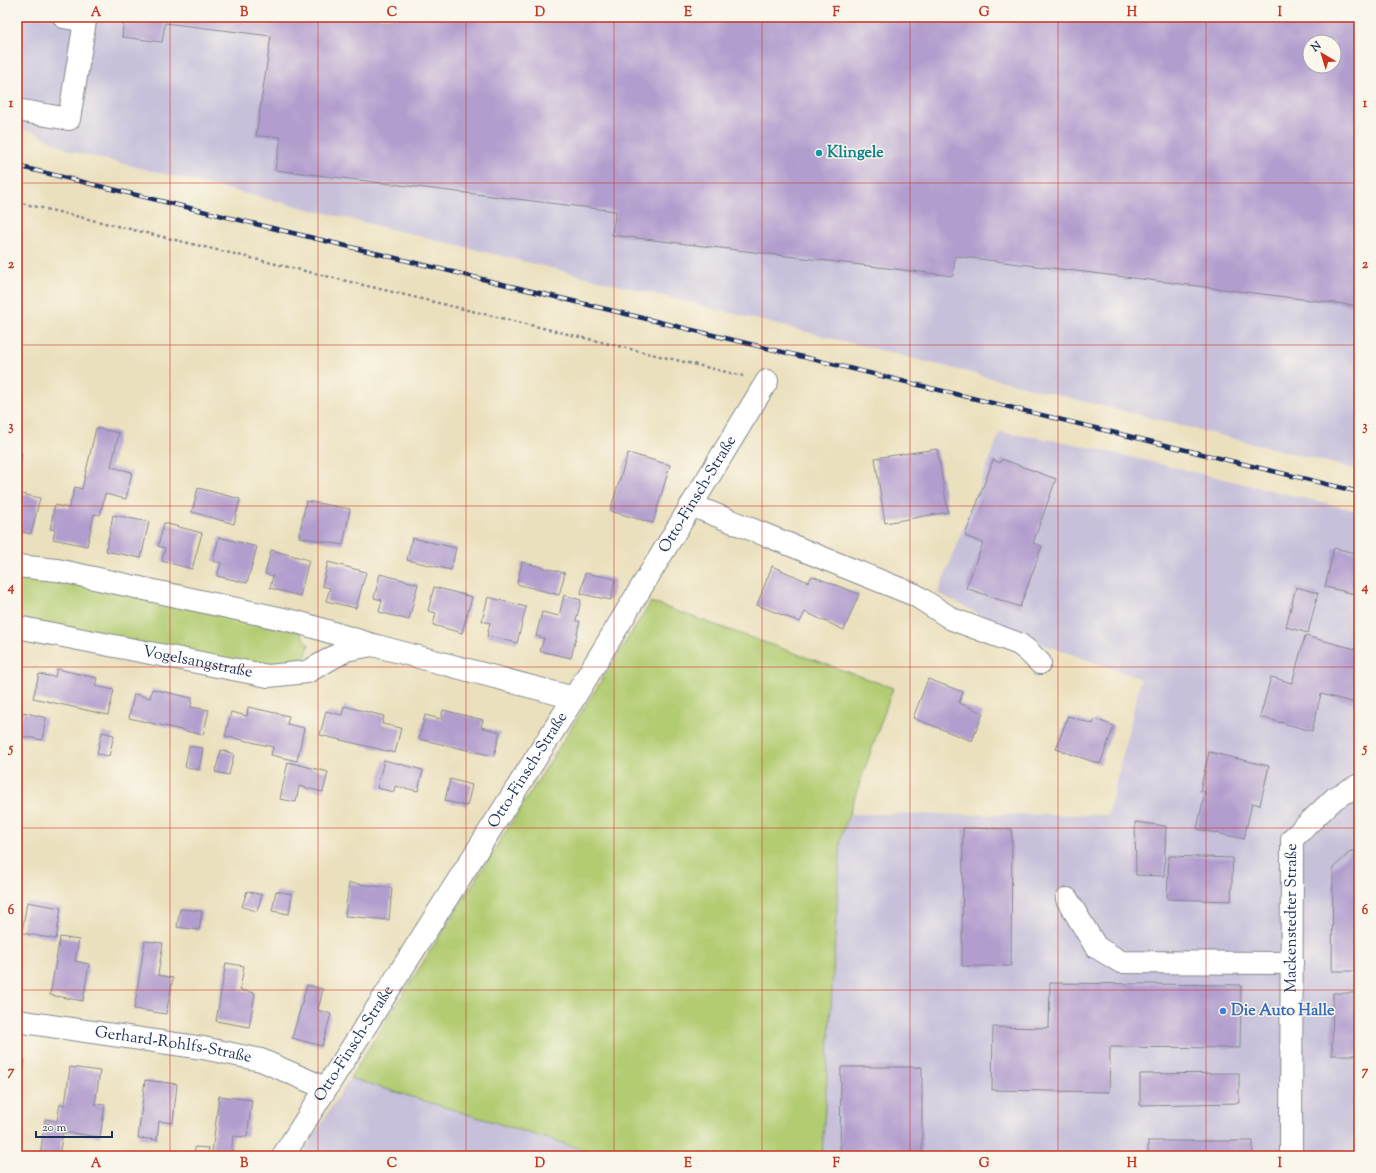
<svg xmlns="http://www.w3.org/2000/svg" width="1376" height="1173" viewBox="0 0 1376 1173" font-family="'Sorts Mill Goudy',serif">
<rect width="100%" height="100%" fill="#fbf7ec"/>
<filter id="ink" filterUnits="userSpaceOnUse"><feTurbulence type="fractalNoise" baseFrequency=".025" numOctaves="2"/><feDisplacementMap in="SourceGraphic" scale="8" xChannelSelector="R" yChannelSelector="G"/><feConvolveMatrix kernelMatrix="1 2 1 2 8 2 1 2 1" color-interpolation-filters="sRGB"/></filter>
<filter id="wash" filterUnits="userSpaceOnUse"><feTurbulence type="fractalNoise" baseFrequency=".012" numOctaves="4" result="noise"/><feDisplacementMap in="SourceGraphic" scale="16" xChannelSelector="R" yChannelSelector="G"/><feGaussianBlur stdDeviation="0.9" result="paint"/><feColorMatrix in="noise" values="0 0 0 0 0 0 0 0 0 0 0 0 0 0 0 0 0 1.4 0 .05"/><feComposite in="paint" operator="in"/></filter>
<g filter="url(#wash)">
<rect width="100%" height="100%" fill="#ebe0bd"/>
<g fill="#c6c0da" fill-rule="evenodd">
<path d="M17 17H1359V470L547 267 70 151 32 131 17 129ZM1310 42H1334V66H1310Z"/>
<polygon points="1000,432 1071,443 1359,511 1359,1156 822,1156 841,837 849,814 1108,815 1141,679 1021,636 938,593"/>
<polygon points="350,1078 604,1156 301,1156"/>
</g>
<g fill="#b2cc72" stroke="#667e68">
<polygon points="17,578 81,585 300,632 309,645 305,659 294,667 255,666 17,618"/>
<polygon points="651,602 893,688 841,837 822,1156 604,1156 350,1078"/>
</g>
<g id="blocks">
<g fill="#b29ece" fill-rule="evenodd">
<path d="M124 17H1359V306L955 256 953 276 612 235 616 211 275 170 281 137 256 136 271 36 165 23 162 42 122 37ZM1310 42H1334V66H1310Z"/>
<polygon points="96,428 119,433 111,467 132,472 126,499 105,494 100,515 94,514 87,546 53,539 55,530 50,529 55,505 69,508 75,487 82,489"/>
<polygon points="937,449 948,512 885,523 875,458"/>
<polygon points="17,452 22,453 18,475 17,475"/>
<polygon points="628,453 670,465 653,523 610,511"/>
<polygon points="1002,459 1056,479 1033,543 1042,546 1020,607 966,588 983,543 965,536 993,460 1000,463"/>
<polygon points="198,488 240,499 234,524 192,512"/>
<polygon points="17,493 40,498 31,534 17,531"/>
<polygon points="306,501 350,509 343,545 299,537"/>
<polygon points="113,515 149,522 141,558 106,551"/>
<polygon points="164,523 202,533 192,569 162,561 165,548 158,546"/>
<polygon points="219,537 257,547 247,583 217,576 221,563 213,561"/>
<polygon points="412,538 456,548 451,570 407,560"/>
<polygon points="1334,548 1359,554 1359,595 1325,587"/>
<polygon points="271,550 309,560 300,596 270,588 273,576 265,574"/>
<polygon points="328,562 366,572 356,608 326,601 330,588 322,586"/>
<polygon points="522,562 565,573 559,595 517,584"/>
<polygon points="772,566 808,582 812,576 859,594 844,630 805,612 800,622 757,605"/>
<polygon points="585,573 615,579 611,600 581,594"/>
<polygon points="380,574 418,584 409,620 379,612 382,600 374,598"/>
<polygon points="434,587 472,597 462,633 433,625 436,613 428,611"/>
<polygon points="1296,587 1318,593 1308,633 1286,627"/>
<polygon points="564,595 581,600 576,621 580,621 571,658 540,651 544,638 536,636 542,612 559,616"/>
<polygon points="488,597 526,607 517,643 487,636 490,623 482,621"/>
<polygon points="1305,636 1359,650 1359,704 1321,694 1312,731 1260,717 1271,677 1292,683"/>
<polygon points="57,669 97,678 95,686 114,690 108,715 33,698 39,674 55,677"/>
<polygon points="928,679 963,692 959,703 983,713 972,741 913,718"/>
<polygon points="152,689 192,698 191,707 209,710 203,735 129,718 134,694 150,698"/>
<polygon points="344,706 384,716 382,724 401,728 395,753 320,735 326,711 342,715"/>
<polygon points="248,707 289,716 287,724 304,728 297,761 271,755 273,747 225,736 231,712 247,716"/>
<polygon points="443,710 483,720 481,727 500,732 494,756 419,739 425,715 441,719"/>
<polygon points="23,712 46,718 42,740 17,735 17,716 22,717"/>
<polygon points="1068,716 1093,724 1095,719 1114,726 1100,764 1056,749"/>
<polygon points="102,732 114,735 109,756 97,754"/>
<polygon points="189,746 203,748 199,770 185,767"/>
<polygon points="221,750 234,754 229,775 215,772"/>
<polygon points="1209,752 1269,766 1260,805 1252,803 1244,839 1197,829 1205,792 1200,791"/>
<polygon points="384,760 423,770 418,791 395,786 394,792 377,788"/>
<polygon points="288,762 328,772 323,792 299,786 296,802 280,799"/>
<polygon points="450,779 472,785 467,806 445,801"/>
<polygon points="1135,822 1166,826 1164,876 1136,875"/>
<polygon points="963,828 1012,829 1011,966 962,966"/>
<polygon points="1351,851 1359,851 1359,971 1332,971 1333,868"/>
<polygon points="1169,856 1233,858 1231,901 1167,899"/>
<polygon points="349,883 392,888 389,920 345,916"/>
<polygon points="247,891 262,895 257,911 242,907"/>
<polygon points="276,891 292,894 289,914 272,911"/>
<polygon points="27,902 61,908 56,939 22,933"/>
<polygon points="180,909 202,911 199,930 177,927"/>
<polygon points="60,937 79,940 75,961 89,964 83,1001 50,995"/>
<polygon points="145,941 163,943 158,975 173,978 166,1014 134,1009"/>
<polygon points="226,963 244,966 240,990 255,993 249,1027 216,1021"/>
<polygon points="1050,983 1241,985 1240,1048 1110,1047 1109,1092 992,1090 993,1027 1049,1028"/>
<polygon points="307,985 323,989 318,1010 331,1014 322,1046 292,1038"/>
<polygon points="1333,993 1359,993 1359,1055 1332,1055"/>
<polygon points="17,1059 25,1060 18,1100 17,1100"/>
<polygon points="70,1067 100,1071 95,1104 105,1105 100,1137 63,1132 59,1156 40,1156 45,1119 57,1121 60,1104 65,1105"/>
<polygon points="841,1067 922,1067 922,1156 840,1156"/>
<polygon points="1239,1073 1239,1103 1140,1105 1140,1074"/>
<polygon points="145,1080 177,1084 173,1123 159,1121 157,1140 138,1138"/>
<polygon points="219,1096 252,1100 247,1137 233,1136 231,1155 212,1153"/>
<rect x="1148" y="1141" width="105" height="15"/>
<polygon points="195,1147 209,1148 208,1156 194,1156"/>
</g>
</g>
</g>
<g filter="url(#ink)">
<use href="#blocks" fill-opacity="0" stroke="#83888e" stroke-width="1"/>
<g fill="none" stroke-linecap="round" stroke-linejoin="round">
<g stroke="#83888e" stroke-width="24">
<g id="minor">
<polyline points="17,110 69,119 85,21 64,17"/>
<polyline points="691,505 915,595 952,619 1019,644 1028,651 1040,663"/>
<polyline points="17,566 57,570 297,622 373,645 574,698"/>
<path id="s1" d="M17 627 268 676 307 672 346 650 372 645"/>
<polyline points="1067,899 1096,947 1121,962 1292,963"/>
<path id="s2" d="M17 1021 203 1048 261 1060 325 1088"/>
<path id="s3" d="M283 1156 574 698 767 381"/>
<path id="s4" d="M1291 1156 1292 839 1335 798 1359 785"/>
</g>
</g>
<polyline stroke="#83888e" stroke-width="2.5" stroke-dasharray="3 3" stroke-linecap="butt" points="17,202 743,376"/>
<use href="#minor" stroke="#fff" stroke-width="22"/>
<g stroke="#1b2f5e" stroke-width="4.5">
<polyline id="rail" points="17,166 1359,492"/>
</g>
<use href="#rail" stroke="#fbf7ec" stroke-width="3" stroke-dasharray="9" stroke-linecap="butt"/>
</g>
</g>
<path fill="none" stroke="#c8321e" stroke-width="1" stroke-opacity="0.55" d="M170 17V1156M318 17V1156M466 17V1156M614 17V1156M762 17V1156M910 17V1156M1058 17V1156M1206 17V1156M17 183H1359M17 345H1359M17 506H1359M17 667H1359M17 828H1359M17 990H1359"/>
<circle fill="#0f9aa8" stroke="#fbf7ec" stroke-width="1.5" cx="819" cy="153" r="4"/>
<circle fill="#3f7fe0" stroke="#fbf7ec" stroke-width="1.5" cx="1223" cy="1011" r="4"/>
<g text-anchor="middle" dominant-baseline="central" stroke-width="3" stroke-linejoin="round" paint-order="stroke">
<g font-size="16" font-weight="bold" fill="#0d838f" stroke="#fbf7ec" text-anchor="start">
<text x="827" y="153">Klingele</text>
</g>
<g font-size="16" fill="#1b2f5e" stroke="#fbf7ec">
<text stroke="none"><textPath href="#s3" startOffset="781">Otto-Finsch-Straße</textPath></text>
<text stroke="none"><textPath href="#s1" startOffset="184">Vogelsangstraße</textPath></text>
<text stroke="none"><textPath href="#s3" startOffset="457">Otto-Finsch-Straße</textPath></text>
<text stroke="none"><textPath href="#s4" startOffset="238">Mackenstedter Straße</textPath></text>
<text stroke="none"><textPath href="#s3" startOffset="133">Otto-Finsch-Straße</textPath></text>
<text stroke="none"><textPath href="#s2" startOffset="158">Gerhard-Rohlfs-Straße</textPath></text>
</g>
<g font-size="16" font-weight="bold" fill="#366cbe" stroke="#fbf7ec" text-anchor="start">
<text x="1231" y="1011">Die Auto Halle</text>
</g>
</g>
<rect width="1376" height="1173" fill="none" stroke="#fbf7ec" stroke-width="44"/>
<g transform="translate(1322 54) rotate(322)"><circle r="19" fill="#fbf7ec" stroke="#a1a7b3"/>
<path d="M0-3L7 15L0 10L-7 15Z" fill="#c8321e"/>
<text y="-6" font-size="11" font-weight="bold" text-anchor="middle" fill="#1b2f5e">N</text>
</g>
<path d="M36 1131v6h76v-6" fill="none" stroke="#1b2f5e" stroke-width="2"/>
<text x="42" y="1131" font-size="12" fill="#1b2f5e" stroke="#fbf7ec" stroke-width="3" paint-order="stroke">20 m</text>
<rect x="22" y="22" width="1332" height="1129" fill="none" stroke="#c8321e" stroke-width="1.5"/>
<g font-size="13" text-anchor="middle" font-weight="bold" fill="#c8321e">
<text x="96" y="16">A</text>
<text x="244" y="16">B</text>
<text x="392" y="16">C</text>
<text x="540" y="16">D</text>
<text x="688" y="16">E</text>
<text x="836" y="16">F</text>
<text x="984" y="16">G</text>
<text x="1132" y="16">H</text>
<text x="1280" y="16">I</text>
<text x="11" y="107">1</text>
<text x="1365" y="107">1</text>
<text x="11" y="268">2</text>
<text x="1365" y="268">2</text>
<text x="11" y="430">3</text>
<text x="1365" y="430">3</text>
<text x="11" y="591">4</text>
<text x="1365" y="591">4</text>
<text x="11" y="752">5</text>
<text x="1365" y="752">5</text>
<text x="11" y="914">6</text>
<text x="1365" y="914">6</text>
<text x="11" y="1075">7</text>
<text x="1365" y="1075">7</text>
<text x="96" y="1167">A</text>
<text x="244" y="1167">B</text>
<text x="392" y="1167">C</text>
<text x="540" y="1167">D</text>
<text x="688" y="1167">E</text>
<text x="836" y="1167">F</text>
<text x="984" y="1167">G</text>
<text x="1132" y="1167">H</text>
<text x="1280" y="1167">I</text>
</g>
</svg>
